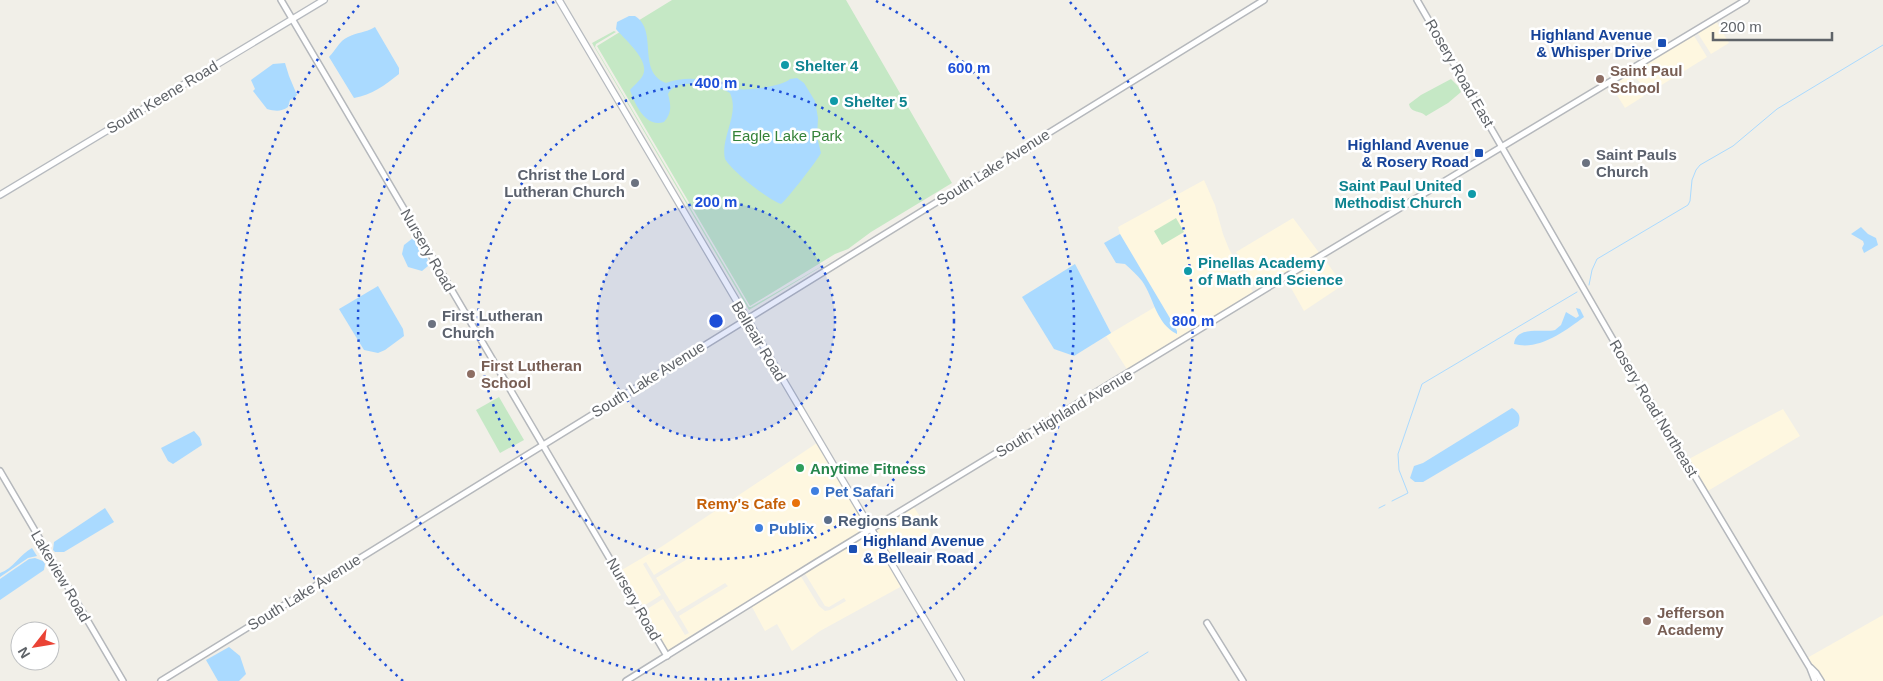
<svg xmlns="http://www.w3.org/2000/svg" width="1883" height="681" viewBox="0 0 1883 681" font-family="Helvetica,sans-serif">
<rect width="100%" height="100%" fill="#f1efe8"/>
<g fill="#fef7e0">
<polygon points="1716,21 1729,43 1711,54 1697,32"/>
<polygon points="1693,34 1707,57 1647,94 1632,71"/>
<polygon points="1628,73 1644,96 1625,108 1610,84"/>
<polygon points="1204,180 1215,205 1223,234 1229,249 1254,294 1128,371 1106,336 1155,307 1159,316 1174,325 1120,234 1118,227"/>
<polygon points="1293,218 1320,254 1258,291 1236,252"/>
<polygon points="1323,257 1343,285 1304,311 1286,279"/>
<polygon points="1783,409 1800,436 1706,492 1687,460"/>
<polygon points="817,443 868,529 706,626 667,651 644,611 663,599 685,635 689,633 679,616 728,586 725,583 677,612 656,578 689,558 688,554 654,575 646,562 643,564 661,595 642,607 620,571 661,547"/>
<polygon points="913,506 931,533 891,559 874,530"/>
<polygon points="870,533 902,586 820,631 792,651 777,624 765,631 751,605 800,575 819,606 825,611 830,610 846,601 844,598 829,607 825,606 804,572"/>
<polygon points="1883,615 1883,681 1824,681 1807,658"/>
</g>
<g fill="#c5e8c5">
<polygon points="672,0 846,0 952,183 871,232 848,249 835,254 750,306 597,46"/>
<polygon points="614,31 616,32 596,44 595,47 749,307 751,307 839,256 749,310 592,43"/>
<path d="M1451 79 1458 86 1461 92 1448 103 1426 116C1421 110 1411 114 1409 104L1421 95Z"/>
<polygon points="1176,218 1184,232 1162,245 1154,231"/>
<polygon points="499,397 524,440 500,453 476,410"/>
</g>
<g fill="#aadaff">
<path d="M629 16H635C659 31 636 71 666 83 691 74 714 81 738 89 747 91 783 86 790 79L797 78 804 83 815 101 818 118 817 137 821 153C819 158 786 201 781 204 766 198 734 173 725 159 720 137 740 115 730 93 717 85 677 76 668 94 671 105 672 113 664 122 645 128 635 104 630 90 634 85 640 81 643 75 650 60 625 40 616 29L617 22Z"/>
<path d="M375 27 399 68V74C385 85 372 95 354 98L329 57C336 50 339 41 348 37 357 32 365 33 375 27Z"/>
<path d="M285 63 289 76 297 95 294 98 290 100 288 107C281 112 275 111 267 109L253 91 255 89 251 80 273 64Z"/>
<polygon points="1861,227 1868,234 1876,238 1878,245 1864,253 1862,248 1864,244 1863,241 1851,234"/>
<path d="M1120 234 1174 325 1177 331V334C1156 324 1154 298 1142 281 1137 275 1131 269 1125 264L1116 263 1104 243Z"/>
<path d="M413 238C421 245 429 255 428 266L422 271 408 267 402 254 404 245Z"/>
<polygon points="1075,264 1111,333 1074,356 1054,349 1022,297"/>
<polygon points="378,286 403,329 404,336 385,350 378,353 364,350 339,309"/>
<path d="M1576 308 1580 309 1584 317C1565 331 1539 351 1514 344 1516 325 1543 333 1555 330L1561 325 1566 312 1576 318 1579 316Z"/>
<path d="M1512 408C1520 413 1521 417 1518 426L1423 482H1415L1410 478 1414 466 1423 463Z"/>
<polygon points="194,431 200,438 202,445 173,464 168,461 161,448"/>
<polygon points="105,508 114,522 64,552 55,552 53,550 54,542"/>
<path d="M32 548 37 556 28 558 0 577V573C13 569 20 554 32 548Z"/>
<polygon points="35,558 43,561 45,564 44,570 0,600 0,579 29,559"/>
<polygon points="229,647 240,656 246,674 239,681 218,681 206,660"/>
</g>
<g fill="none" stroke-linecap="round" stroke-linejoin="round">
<g stroke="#aadaff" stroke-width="1">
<polyline points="1589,285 1592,270 1597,259 1688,205 1690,201 1692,180 1696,170 1700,165 1733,146 1777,109 1883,45"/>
<polyline points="1392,501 1408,493 1399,470 1398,454 1422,384 1577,292"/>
<polyline points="1379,508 1385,505"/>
<polyline points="1101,681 1148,652"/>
</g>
<g stroke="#b5b8bc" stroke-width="8">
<g id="tertiary">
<polyline points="281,0 667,656"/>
<polyline points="1417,0 1612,338 1810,668 1815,681"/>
<polyline points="0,471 123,681"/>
<polyline points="1207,623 1243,681"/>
<polyline points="1811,668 1816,673 1821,681"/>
<polyline points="161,681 1264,0"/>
<polyline points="626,681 817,562 1267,288 1746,0"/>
</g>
</g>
<g stroke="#b6babf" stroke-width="8">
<g id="secondary">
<polyline points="559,0 961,681"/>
<polyline points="0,195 324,0"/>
</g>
</g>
<use href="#tertiary" stroke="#fff" stroke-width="5"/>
<use href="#secondary" stroke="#fff" stroke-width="5.5"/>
</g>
<circle cx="716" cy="321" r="119" fill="#1d4ed8" fill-opacity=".12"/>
<g fill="none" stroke="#1d4ed8" stroke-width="2.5" stroke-dasharray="2.5 5">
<circle cx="716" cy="321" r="119"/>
<circle cx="716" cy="321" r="238"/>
<path d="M876 1A358 358 0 1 1 556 1"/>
<path d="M403 681A477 477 0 0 1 362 2M1070 2A477 477 0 0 1 1029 681"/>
</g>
<g fill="#1a4fb4" stroke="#fff" stroke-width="2">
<rect x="1657" y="38" width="10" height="10" rx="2.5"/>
<rect x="1474" y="148" width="10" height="10" rx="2.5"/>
<rect x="848" y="544" width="10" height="10" rx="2.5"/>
</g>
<g fill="#0f9aa8" stroke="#fff" stroke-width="2">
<circle cx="785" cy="65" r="5"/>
<circle cx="834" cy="101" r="5"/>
<circle cx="1472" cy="194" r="5"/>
<circle cx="1188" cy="271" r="5"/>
</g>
<g fill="#8d6e63" stroke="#fff" stroke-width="2">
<circle cx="1600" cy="79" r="5"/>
<circle cx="471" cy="374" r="5"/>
<circle cx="1647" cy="621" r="5"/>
</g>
<g fill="#6b7280" stroke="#fff" stroke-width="2">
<circle cx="1586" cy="163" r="5"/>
<circle cx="635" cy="183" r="5"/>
<circle cx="432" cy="324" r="5"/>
</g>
<circle fill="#2e9e5b" stroke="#fff" stroke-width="2" cx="800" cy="468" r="5"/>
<g fill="#3f7fe0" stroke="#fff" stroke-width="2">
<circle cx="815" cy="491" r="5"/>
<circle cx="759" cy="528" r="5"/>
</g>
<circle fill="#e8710a" stroke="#fff" stroke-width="2" cx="796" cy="503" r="5"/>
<circle fill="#5c6f8a" stroke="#fff" stroke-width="2" cx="828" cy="520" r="5"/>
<g text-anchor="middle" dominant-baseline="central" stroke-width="5" stroke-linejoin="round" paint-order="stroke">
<g font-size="15" font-weight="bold" fill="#164399" stroke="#fff" text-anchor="end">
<text x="1652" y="34">Highland Avenue<tspan x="1652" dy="17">&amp; Whisper Drive</tspan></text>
<text x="1469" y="144">Highland Avenue<tspan x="1469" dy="17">&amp; Rosery Road</tspan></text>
<text x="863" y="540" text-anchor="start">Highland Avenue<tspan x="863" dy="17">&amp; Belleair Road</tspan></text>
</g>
<g font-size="15" font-weight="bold" fill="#0d838f" stroke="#fff" text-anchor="start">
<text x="795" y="65">Shelter 4</text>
<text x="844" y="101">Shelter 5</text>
<text x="1462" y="185" text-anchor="end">Saint Paul United<tspan x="1462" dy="17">Methodist Church</tspan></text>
<text x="1198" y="262">Pinellas Academy<tspan x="1198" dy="17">of Math and Science</tspan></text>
</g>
<g font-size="15" font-weight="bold" fill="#785e54" stroke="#fff" text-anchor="start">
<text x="1610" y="70">Saint Paul<tspan x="1610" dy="17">School</tspan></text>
<text x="481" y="365">First Lutheran<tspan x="481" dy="17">School</tspan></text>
<text x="1657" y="612">Jefferson<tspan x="1657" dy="17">Academy</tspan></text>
</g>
<g font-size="15" fill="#5f6368" stroke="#fff">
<text transform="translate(1460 73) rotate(60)">Rosery Road East</text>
<text transform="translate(162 97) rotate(-31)">South Keene Road</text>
<text transform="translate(993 167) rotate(-32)">South Lake Avenue</text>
<text transform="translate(428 250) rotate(60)">Nursery Road</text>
<text transform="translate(759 341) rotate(59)">Belleair Road</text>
<text transform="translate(648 379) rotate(-32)">South Lake Avenue</text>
<text transform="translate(1654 408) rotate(59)">Rosery Road Northeast</text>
<text transform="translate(1064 413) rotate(-31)">South Highland Avenue</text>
<text transform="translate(61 576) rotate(60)">Lakeview Road</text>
<text transform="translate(304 592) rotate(-32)">South Lake Avenue</text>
<text transform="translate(634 599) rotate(60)">Nursery Road</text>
</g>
<g font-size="15" fill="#348238" stroke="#fff">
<text x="787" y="135">Eagle Lake Park</text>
</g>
<g font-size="15" font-weight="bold" fill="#5b616d" stroke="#fff" text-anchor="start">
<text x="1596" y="154">Saint Pauls<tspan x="1596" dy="17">Church</tspan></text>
<text x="625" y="174" text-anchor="end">Christ the Lord<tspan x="625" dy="17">Lutheran Church</tspan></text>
<text x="442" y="315">First Lutheran<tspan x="442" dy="17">Church</tspan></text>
</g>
<g font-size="15" font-weight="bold" fill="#27864d" stroke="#fff" text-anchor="start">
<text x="810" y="468">Anytime Fitness</text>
</g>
<g font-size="15" font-weight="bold" fill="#366cbe" stroke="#fff" text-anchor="start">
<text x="825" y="491">Pet Safari</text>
<text x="769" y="528">Publix</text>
</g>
<g font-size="15" font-weight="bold" fill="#c56008" stroke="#fff" text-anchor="end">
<text x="786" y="503">Remy's Cafe</text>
</g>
<g font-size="15" font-weight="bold" fill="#4e5e75" stroke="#fff" text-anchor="start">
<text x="838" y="520">Regions Bank</text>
</g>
</g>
<circle cx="716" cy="321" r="8" fill="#1d4ed8" stroke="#fff" stroke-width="2.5"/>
<g font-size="15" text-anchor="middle" font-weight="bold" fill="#1d4ed8" stroke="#fff" stroke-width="5" stroke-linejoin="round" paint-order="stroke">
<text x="969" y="73">600 m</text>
<text x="716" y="88">400 m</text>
<text x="716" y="207">200 m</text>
<text x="1193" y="326">800 m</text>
</g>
<g transform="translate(35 646) rotate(239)"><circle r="24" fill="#ffffff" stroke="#bfc1c3"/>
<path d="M0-4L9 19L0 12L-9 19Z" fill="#ea4335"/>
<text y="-8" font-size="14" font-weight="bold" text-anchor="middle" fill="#5f6368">N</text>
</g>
<path d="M1713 32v8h119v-8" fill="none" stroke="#5f6368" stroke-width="2.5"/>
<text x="1720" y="32" font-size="15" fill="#5f6368" stroke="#ffffff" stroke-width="4" paint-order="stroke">200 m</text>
</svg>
